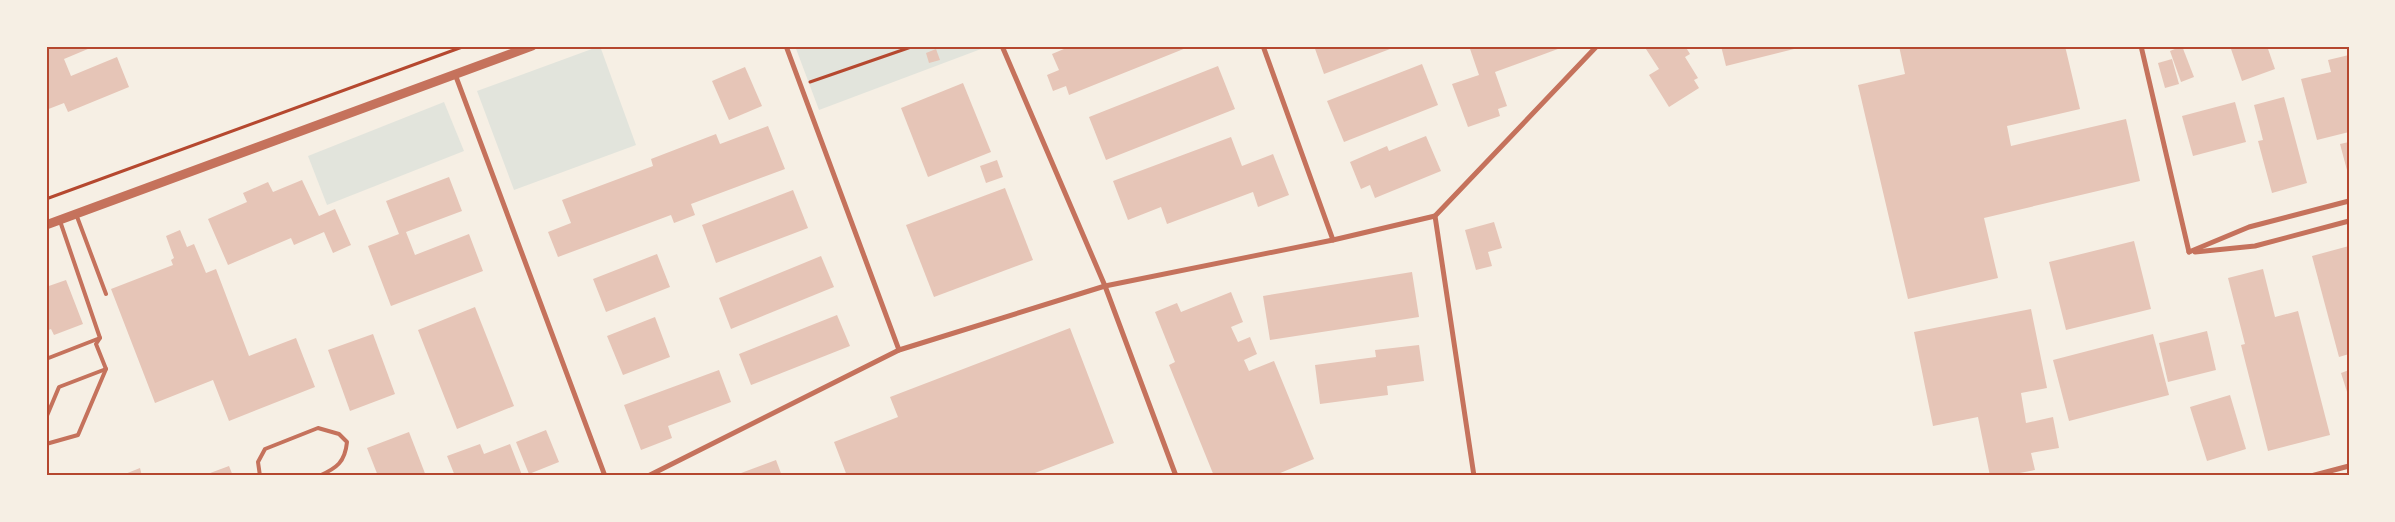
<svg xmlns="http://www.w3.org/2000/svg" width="2395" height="522" viewBox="0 0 2395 522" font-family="'Noto Sans',sans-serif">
<rect width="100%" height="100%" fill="#f6efe4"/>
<g fill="#e2e4dc">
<polygon points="600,46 636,145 514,190 477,91"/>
<polygon points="795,46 979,46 981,49 819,110"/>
<polygon points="444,102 464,151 327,205 308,156"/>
</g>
<g fill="#e6c5b7">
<polygon points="46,46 95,46 64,59 71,76 117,57 129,87 68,112 64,103 46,110"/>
<polygon points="1071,46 1191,46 1069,95 1066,86 1053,91 1047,75 1059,70 1052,54"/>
<polygon points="1314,46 1398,46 1324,74"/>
<polygon points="1469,46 1566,46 1495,72 1507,106 1498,109 1500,116 1468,127 1452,84 1479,75"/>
<polygon points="1644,46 1685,46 1690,54 1685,57 1698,78 1694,80 1699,88 1669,107 1649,75 1659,69"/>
<polygon points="1721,46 1793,46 1794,49 1726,66"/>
<polygon points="1899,46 2065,46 2080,109 2007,126 2011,146 2126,119 2140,181 1984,218 1998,278 1908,299 1858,85 1905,74"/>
<polygon points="2182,46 2194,77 2181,82 2170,51"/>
<polygon points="2230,46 2267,46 2275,69 2242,81"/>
<polygon points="936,49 940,60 929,63 926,53"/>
<polygon points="2349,55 2349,132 2317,140 2301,79 2331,72 2328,60"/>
<polygon points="2172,59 2179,84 2165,88 2158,63"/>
<polygon points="1422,64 1438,105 1344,142 1327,101"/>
<polygon points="1218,66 1235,109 1106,160 1089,117"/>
<polygon points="745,67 762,106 729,120 712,81"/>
<polygon points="963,83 991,152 928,177 901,108"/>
<polygon points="2284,97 2307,183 2272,193 2258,141 2263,140 2254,105"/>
<polygon points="2235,102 2246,142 2193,156 2182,116"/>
<polygon points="768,126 785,169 691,204 695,215 674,223 671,215 558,257 548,232 571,223 562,200 653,166 651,159 716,134 720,144"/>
<polygon points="1426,136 1441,171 1375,198 1370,185 1361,189 1350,162 1387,146 1389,151"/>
<polygon points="1231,137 1242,166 1273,154 1289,195 1258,207 1253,192 1167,224 1161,207 1128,220 1113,181"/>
<polygon points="2349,142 2349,174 2348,174 2340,144"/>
<polygon points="997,160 1003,177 986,183 980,166"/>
<polygon points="449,177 462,211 406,232 415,255 469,234 483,271 391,306 368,246 399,234 386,201"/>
<polygon points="302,180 319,216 335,209 351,245 333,253 324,232 294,245 291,238 228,265 208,219 247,202 243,193 268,182 273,192"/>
<polygon points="1005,188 1033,260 934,297 906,225"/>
<polygon points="793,190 808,228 716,263 702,225"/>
<polygon points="1494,222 1502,248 1488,252 1492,266 1476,270 1465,230"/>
<polygon points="180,230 187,247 194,244 206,273 216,269 249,356 296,338 315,387 229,421 213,380 155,403 111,289 173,265 171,260 174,258 166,236"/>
<polygon points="2134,241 2151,309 2066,330 2049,262"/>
<polygon points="2349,246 2349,354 2339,357 2312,256"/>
<polygon points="657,254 670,287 606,312 593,279"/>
<polygon points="821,256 834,287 731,329 719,298"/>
<polygon points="2263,269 2275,317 2298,311 2330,435 2268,451 2241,345 2245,344 2228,278"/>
<polygon points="1412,272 1419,317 1270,340 1263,296"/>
<polygon points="66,280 83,324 54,335 51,329 46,331 46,287"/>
<polygon points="1231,292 1243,322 1231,327 1238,342 1250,337 1257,354 1244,360 1249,371 1274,361 1314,459 1273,476 1214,476 1169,365 1175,362 1155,312 1177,303 1181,312"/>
<polygon points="475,307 514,406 457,429 418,330"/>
<polygon points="2031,309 2047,388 2021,393 2026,423 2053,417 2059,448 2031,453 2035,470 2004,476 1990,476 1978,417 1933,426 1914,332"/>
<polygon points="837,315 850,346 751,385 739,354"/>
<polygon points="655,317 670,357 623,375 607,336"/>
<polygon points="1070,328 1114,443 1027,476 847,476 834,442 898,417 890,397"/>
<polygon points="2207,331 2216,370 2168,382 2159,343"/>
<polygon points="373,334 395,394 350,411 328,350"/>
<polygon points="2153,334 2169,395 2069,421 2053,360"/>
<polygon points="1419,345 1424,381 1387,386 1388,395 1320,404 1315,365 1376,357 1375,350"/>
<polygon points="719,370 731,402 668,426 672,438 641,450 624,405"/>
<polygon points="2349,370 2349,395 2348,395 2341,373"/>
<polygon points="2230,395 2246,449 2207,461 2190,407"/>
<polygon points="546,430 559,462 529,474 516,442"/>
<polygon points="409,432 426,476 378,476 367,448"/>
<polygon points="480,444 484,454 510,444 522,475 455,476 447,456"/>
<polygon points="776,460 782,476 733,476"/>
<polygon points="229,466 233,476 202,476"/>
<polygon points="140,468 142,476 120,476"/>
</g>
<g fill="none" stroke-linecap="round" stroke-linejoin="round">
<g stroke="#b5482f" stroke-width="3">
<polyline points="810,82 914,46"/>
<polyline points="46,199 465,46"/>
</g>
<g stroke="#c5725c" stroke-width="4">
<polyline points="76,214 106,294"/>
<polyline points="46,359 100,338"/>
<polyline points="46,418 59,387 106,369"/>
<polyline points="46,444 78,435 106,369 96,344 100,338 60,221"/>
<path d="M260 476 258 462 265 449 318 428 339 434 347 442C345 462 337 468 319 476"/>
</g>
<g stroke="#c5725c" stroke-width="5">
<polyline points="786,46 899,350"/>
<polyline points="1002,46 1105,286 1176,476"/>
<polyline points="1263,46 1333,240"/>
<polyline points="2141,46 2189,252"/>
<polyline points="455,74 605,476"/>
<polyline points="2189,252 2249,227 2349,201"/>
<polyline points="2195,252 2255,246 2349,221"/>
<polyline points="648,476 899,350 1105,286 1333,240 1435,216"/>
<polyline points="1474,476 1435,216 1597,46"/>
<polyline points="2311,476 2349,466"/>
</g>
<polyline stroke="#c5725c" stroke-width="9" points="46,225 532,46"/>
</g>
<rect width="2395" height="522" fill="none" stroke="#f6efe4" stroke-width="95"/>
<rect x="48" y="48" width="2300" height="426" fill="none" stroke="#b5482f" stroke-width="2"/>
</svg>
